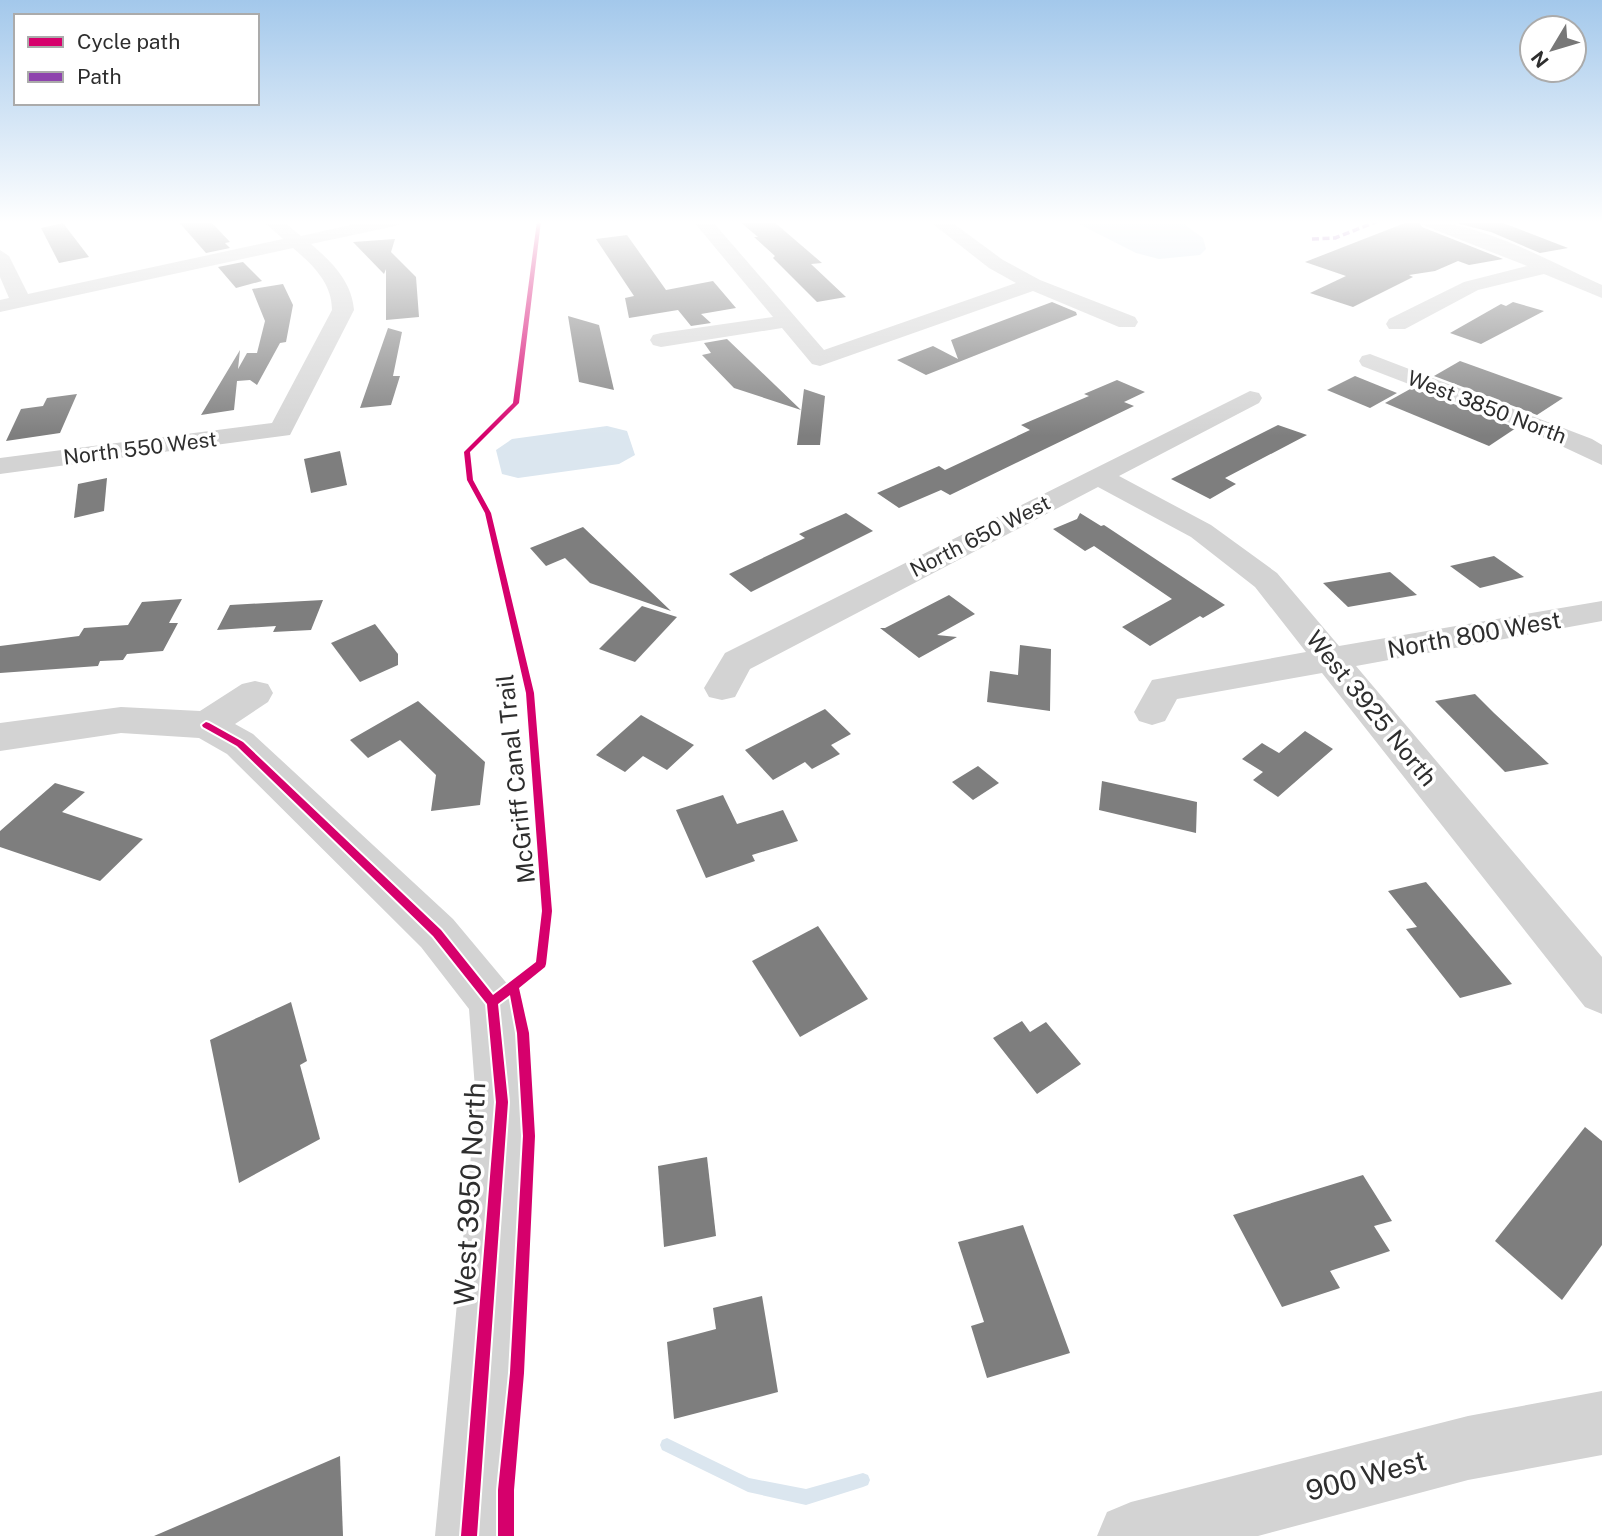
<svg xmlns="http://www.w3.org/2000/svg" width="1602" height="1536" viewBox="0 0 1602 1536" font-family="'Public Sans',sans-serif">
<rect width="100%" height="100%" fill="#fff"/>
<g fill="#dbe6ef">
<polygon points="1073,221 1180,221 1203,238 1206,249 1200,255 1159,259 1136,253"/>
<polygon points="607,426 627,431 635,455 619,464 518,478 502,474 496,450 512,439"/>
</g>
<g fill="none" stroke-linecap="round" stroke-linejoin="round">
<polygon fill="#dbe6ef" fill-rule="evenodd" points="667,1438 749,1478 806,1489 863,1473 868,1475 870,1480 868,1485 863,1487 806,1505 748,1492 662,1450 660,1445 662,1440"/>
</g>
<g fill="#7e7e7e">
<polygon points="178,221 210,221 230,242 225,243 230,248 206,253"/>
<polygon points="739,221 773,221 822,263 811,264 846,297 817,302 773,258 775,256 754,237 758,237"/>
<polygon points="1410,221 1418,221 1422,227 1503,259 1469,265 1458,261 1435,271 1409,275 1413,277 1353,307 1310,293 1346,276 1305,262"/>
<polygon points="1448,221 1498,221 1568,248 1540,253 1491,232"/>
<polygon points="63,223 89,257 59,263 41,228"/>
<polygon points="627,235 666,290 713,281 736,308 701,314 711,323 691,326 678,310 629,318 625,298 634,296 596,239"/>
<polygon points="395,239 391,252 416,277 419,317 386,320 386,269 384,274 353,242"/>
<polygon points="243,262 262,281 236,288 218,267"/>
<polygon points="283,284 293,305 286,342 280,343 257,385 250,380 237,381 234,410 201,415 240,350 238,369 247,353 257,353 265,321 252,289"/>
<polygon points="1052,302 1076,312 1077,315 926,375 897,360 933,346 958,359 951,340"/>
<polygon points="1513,302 1544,311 1481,344 1450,333 1501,304 1506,306"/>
<polygon points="568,316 599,325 614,390 579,382"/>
<polygon points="388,328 402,332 393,376 400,376 391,405 360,408"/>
<polygon points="727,339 801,410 734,388 702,355 711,353 704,343"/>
<polygon points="1460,361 1563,398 1537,415 1434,376"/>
<polygon points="1355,376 1397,393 1370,408 1327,390"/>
<polygon points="1117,380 1145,392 1124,402 1134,406 950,495 941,490 899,508 877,493 939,466 945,470 1030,430 1021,425 1089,396 1084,394"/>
<polygon points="1412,388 1516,428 1489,446 1385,403"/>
<polygon points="804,389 825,396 820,445 797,445"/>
<polygon points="77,394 60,433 6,441 21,409 43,406 47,398"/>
<polygon points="1278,425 1307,435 1225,478 1236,484 1210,499 1171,479"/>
<polygon points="340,451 347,485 311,493 304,459"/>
<polygon points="107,478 104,511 74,518 78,484"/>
<polygon points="846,513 873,531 751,592 729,574 805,538 799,534"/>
<polygon points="1080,513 1101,526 1104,525 1225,605 1203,618 1200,616 1150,646 1122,627 1172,599 1094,546 1085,551 1053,529 1077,519"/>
<polygon points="583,527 671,611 590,583 565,558 546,566 530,548"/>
<polygon points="1494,556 1524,577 1480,588 1450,566"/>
<polygon points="1390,572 1417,595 1348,607 1323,583"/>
<polygon points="949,595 975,614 937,635 957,637 919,658 880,628 885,628"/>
<polygon points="182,599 169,623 178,623 163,651 127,654 123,660 100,661 98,666 0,673 0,646 79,636 84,628 128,625 142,602"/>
<polygon points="323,600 311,630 273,632 276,626 217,630 230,605"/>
<polygon points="642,606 677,617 635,662 599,649"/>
<polygon points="375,624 398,654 398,665 360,682 331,643"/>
<polygon points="1020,645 1051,649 1050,711 987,702 990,671 1018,675"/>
<polygon points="1475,694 1494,713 1549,764 1505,772 1435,701"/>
<polygon points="418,701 485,762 480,805 431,811 436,775 400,740 368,758 350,740"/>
<polygon points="825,709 851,734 831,745 840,754 812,769 805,762 773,780 745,750"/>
<polygon points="641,715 694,745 667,770 643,756 625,772 596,755"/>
<polygon points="1305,731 1333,749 1278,797 1253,780 1263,772 1242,759 1262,743 1279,753"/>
<polygon points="978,766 999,783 973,800 952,782"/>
<polygon points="1102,781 1197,802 1196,833 1099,810"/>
<polygon points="55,783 85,792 62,812 143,839 100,881 0,847 0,831"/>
<polygon points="723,795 737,824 783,810 798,841 752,855 755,861 706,878 676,810"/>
<polygon points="1426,882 1512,984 1460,998 1406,929 1417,927 1388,891"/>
<polygon points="818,926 868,999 800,1037 752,961"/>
<polygon points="291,1002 307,1061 300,1065 320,1139 239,1183 210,1040"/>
<polygon points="1022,1021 1030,1032 1046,1022 1081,1064 1037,1094 993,1038"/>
<polygon points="1585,1127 1602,1141 1602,1245 1562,1300 1495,1241"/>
<polygon points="707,1157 716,1236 664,1247 658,1166"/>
<polygon points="1363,1175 1392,1221 1374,1226 1390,1251 1330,1271 1340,1288 1282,1307 1233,1215"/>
<polygon points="1023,1225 1070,1353 987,1378 971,1326 984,1322 958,1242"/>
<polygon points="762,1296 778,1392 674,1419 667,1342 716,1329 713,1308"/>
<polygon points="340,1456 343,1536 154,1536"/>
</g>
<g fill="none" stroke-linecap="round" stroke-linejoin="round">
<g fill="#d3d3d3" fill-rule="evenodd">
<path d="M263 221H283L301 236 368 221H403L400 225 311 244C332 262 352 282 354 310L290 435 0 474V458L272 423 332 310C332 283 313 265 293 248L0 312V300L9 298 0 277V250L9 256 28 294 283 239Z"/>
<polygon points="693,221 712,221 824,350 1016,283 989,268 929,221 950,221 1003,260 1040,280 1135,317 1138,322 1135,327 1119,327 1033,291 820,366 812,364 782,328 661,347 653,345 650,340 653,335 661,333 773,317"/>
<path d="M1420 221C1480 221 1548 261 1602 285V298L1544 274 1478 290 1405 329H1389L1386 324 1389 319 1464 282 1527 266 1423 225Z"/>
<polygon points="1370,354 1592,439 1602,445 1602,465 1523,428 1362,366 1359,361 1362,356"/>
<polygon points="1250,391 1259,393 1262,398 1259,403 1119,476 1211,525 1277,573 1339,646 1602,601 1602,621 1356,666 1602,957 1602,1014 1585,1007 1322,673 1177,699 1165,721 1152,725 1139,721 1134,712 1152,680 1306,652 1255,587 1191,537 1098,487 750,669 735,697 722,700 709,697 704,688 725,653"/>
<polygon points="255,681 268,684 273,693 268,702 235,724 253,734 453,919 509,986 516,1002 528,1102 503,1536 435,1536 476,1102 469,1009 421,947 227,754 199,738 121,733 0,751 0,723 121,707 200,711 242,684"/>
<polygon points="1602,1391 1602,1455 1468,1480 1258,1536 1097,1536 1107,1512 1131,1502 1468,1416"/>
</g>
<polyline stroke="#8e44ad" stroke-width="3.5" stroke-dasharray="7 3.5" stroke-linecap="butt" points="1312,239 1335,238 1378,221"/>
<g stroke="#fff" stroke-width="4">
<polygon id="cycleway" points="537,221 541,221 519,403 470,452 473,480 491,513 534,693 552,911 546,964 545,967 519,988 529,1033 535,1136 524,1373 514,1490 514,1536 498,1536 498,1490 510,1373 523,1136 517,1033 510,995 498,1004 508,1102 477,1536 461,1536 496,1102 487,1004 433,936 237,746 203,727 202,725 206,722 209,723 243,742 441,930 493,995 536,962 542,911 526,693 485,513 467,480 464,452 513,403"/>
</g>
<use href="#cycleway" fill="#d6006c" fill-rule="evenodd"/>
</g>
<linearGradient id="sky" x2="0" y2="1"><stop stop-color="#a3c8eb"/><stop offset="0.51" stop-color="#fff"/><stop offset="1" stop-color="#fff" stop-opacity="0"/></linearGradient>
<rect width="1602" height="436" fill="url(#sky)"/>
<g text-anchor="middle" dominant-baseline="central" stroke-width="7" stroke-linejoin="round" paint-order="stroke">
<g font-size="21" fill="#2e2e2e" stroke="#fff">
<text transform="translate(1487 407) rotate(21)">West 3850 North</text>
<text transform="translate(140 448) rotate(-7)">North 550 West</text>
<text transform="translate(980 536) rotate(-27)">North 650 West</text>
</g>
<g font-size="24" fill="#2e2e2e" stroke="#fff">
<text transform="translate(1474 634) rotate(-10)">North 800 West</text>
<text transform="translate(1372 708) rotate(51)">West 3925 North</text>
<text transform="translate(515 779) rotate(-96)">McGriff Canal Trail</text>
</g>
<g font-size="28" fill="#2e2e2e" stroke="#fff">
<text transform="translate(469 1194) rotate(-87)">West 3950 North</text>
<text transform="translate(1366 1475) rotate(-15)">900 West</text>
</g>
</g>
<rect x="14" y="14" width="245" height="91" fill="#ffffff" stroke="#ababab" stroke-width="2"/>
<rect x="28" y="37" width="35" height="10" fill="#d6006c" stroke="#ababab" stroke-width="2"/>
<text x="77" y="49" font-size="21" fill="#2e2e2e">Cycle path</text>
<rect x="28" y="72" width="35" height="10" fill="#8e44ad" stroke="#ababab" stroke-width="2"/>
<text x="77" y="84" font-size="21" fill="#2e2e2e">Path</text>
<g transform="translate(1553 49) rotate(232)"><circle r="33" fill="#ffffff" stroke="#ababab" stroke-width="2"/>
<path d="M0-5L12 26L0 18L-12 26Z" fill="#777777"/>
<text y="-10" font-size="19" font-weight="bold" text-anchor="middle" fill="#2e2e2e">N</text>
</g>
</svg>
